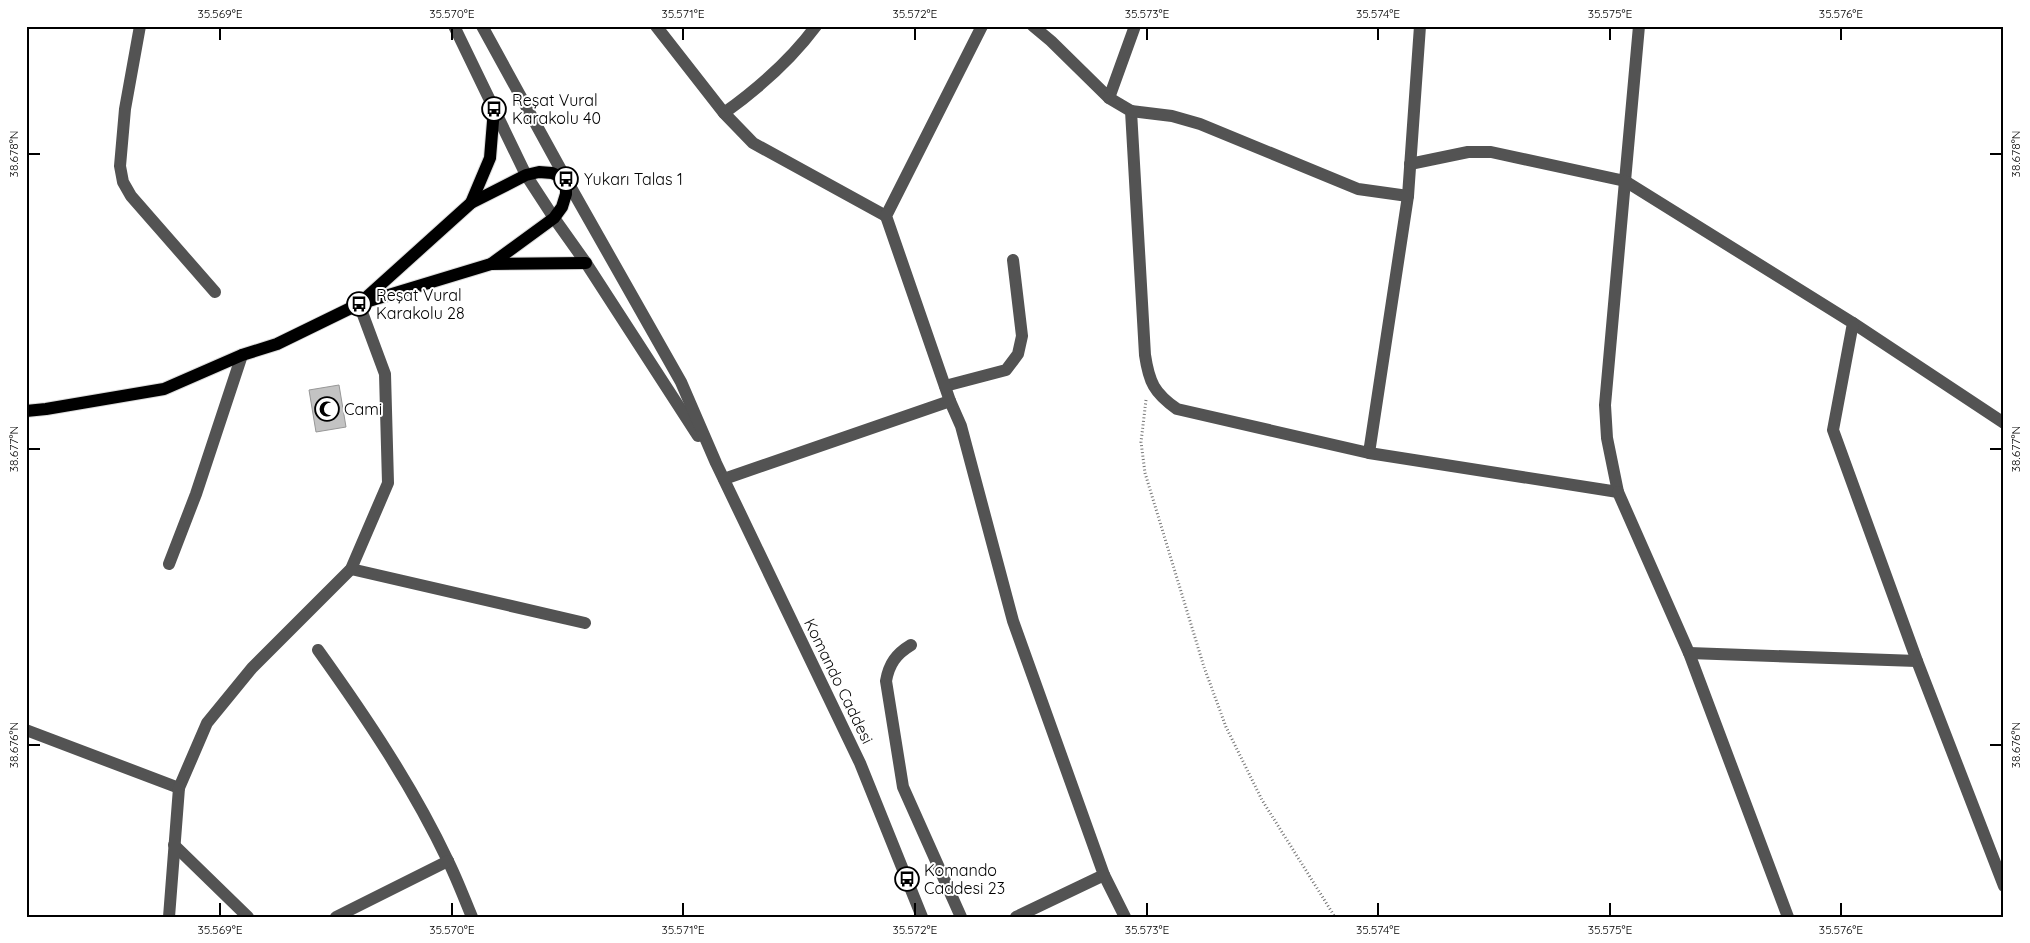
<svg xmlns="http://www.w3.org/2000/svg" width="2030" height="943" viewBox="0 0 2030 943" font-family="Quicksand,sans-serif">
<rect width="100%" height="100%" fill="#fff"/>
<polygon fill="#c3c3c3" stroke="#979797" points="339,385 346,427 316,432 309,390"/>
<g fill="none" stroke-linecap="round" stroke-linejoin="round">
<g stroke="#dbdbdb" stroke-width="14">
<g id="major">
<polyline points="471,203 490,158 494,109"/>
<polyline points="491,264 586,263"/>
<polyline points="26,411 46,409 164,389 242,355 277,344 359,304 491,264 554,218 562,207 566,194 566,179 552,173 539,172 526,175 471,203 359,304"/>
</g>
</g>
<polyline stroke="#757575" stroke-width="3" stroke-dasharray="1 2.5" stroke-linecap="butt" points="1146,400 1141,442 1145,473 1204,667 1226,727 1262,800 1335,917"/>
<g stroke="#535353" stroke-width="12">
<polyline points="140,26 125,109 120,166 123,182 131,196 215,292"/>
<polyline points="454,26 526,175 554,218 586,263 698,436"/>
<polyline points="482,26 566,179 681,382 716,463 860,763 922,917"/>
<polyline points="656,26 724,113 753,143 886,216"/>
<polyline points="1033,26 1051,41 1109,98 1135,26"/>
<path d="M1109 98 1131 111 1145 355C1149 382 1154 393 1177 409L1369 453 1408 196 1420 26"/>
<polyline points="1131,111 1172,116 1200,124 1358,189 1408,196"/>
<path d="M724 113C759 88 790 61 816 26"/>
<polyline points="1410,164 1468,152 1491,152 1625,181 1639,26"/>
<polyline points="1853,323 2004,423"/>
<polyline points="945,386 1006,370 1018,354 1022,336 1013,260"/>
<polyline points="950,401 961,426 1013,621 1104,875 1016,917"/>
<polyline points="1369,453 1618,492 1607,438 1605,405 1625,181 1853,323 1833,430 1917,661 2004,886"/>
<polyline points="724,479 950,401 886,216 982,26"/>
<polyline points="1618,492 1689,653 1788,917"/>
<polyline points="169,564 196,494 242,355"/>
<polyline points="351,569 585,623"/>
<path d="M911 645C896 654 889 664 886 681L903 787 961 917"/>
<path d="M318 650C366 717 413 787 448 861 457 879 464 898 472 917"/>
<polyline points="1689,653 1917,661"/>
<polyline points="26,730 179,788"/>
<polyline points="174,845 248,917"/>
<polyline points="1104,875 1125,917"/>
<polyline points="169,917 179,788 207,723 252,668 351,569 388,483 385,374 359,304"/>
<polyline points="336,917 448,861"/>
</g>
<use href="#major" stroke="#000" stroke-width="12"/>
</g>
<path fill="none" stroke="#000" stroke-width="2" d="M220 28V40M452 28V40M683 28V40M915 28V40M1147 28V40M1378 28V40M1610 28V40M1841 28V40M28 154H40M1990 154H2002M28 449H40M1990 449H2002M28 745H40M1990 745H2002M220 903V916M452 903V916M683 903V916M915 903V916M1147 903V916M1378 903V916M1610 903V916M1841 903V916"/>
<defs>
<g id="bus-ring" transform="scale(1.25)"><circle r="9.5" fill="#fff" stroke="#000" stroke-width="1.5"/><path d="M-5-6H5V4H4V6H2V4H-2V6H-4V4H-5ZM-3.5-4V0h7V-4ZM-3.5 1.2v1.5H-2V1.2ZM2 1.2v1.5H3.5V1.2Z" fill="#000"/></g>
<g id="mosque-ring" transform="scale(1.25)"><circle r="9.5" fill="#fff" stroke="#000" stroke-width="1.5"/><path d="M3.5-4.9A6 6 0 1 0 3.5 4.9A5 5 0 1 1 3.5-4.9Z" fill="#000"/></g>
</defs>
<g fill-rule="evenodd">
<use href="#bus-ring" x="494" y="109"/>
<use href="#bus-ring" x="566" y="179"/>
<use href="#bus-ring" x="359" y="304"/>
<use href="#mosque-ring" x="327" y="409"/>
<use href="#bus-ring" x="907" y="879"/>
</g>
<g text-anchor="middle" dominant-baseline="central" stroke-width="4" stroke-linejoin="round" paint-order="stroke">
<g font-size="16" fill="#000" stroke="#fff" text-anchor="start">
<text x="512" y="100">Reşat Vural<tspan x="512" dy="18">Karakolu 40</tspan></text>
<text x="584" y="179">Yukarı Talas 1</text>
<text x="376" y="295">Reşat Vural<tspan x="376" dy="18">Karakolu 28</tspan></text>
<text x="344" y="409">Cami</text>
<text x="924" y="870">Komando<tspan x="924" dy="18">Caddesi 23</tspan></text>
</g>
<g font-size="16" fill="#000" stroke="#fff">
<text transform="translate(839 681) rotate(64)">Komando Caddesi</text>
</g>
</g>
<rect width="2030" height="943" fill="none" stroke="#ffffff" stroke-width="55"/>
<rect x="28" y="28" width="1974" height="888" fill="none" stroke="#000" stroke-width="2"/>
<g font-size="12" text-anchor="middle" fill="#000">
<text x="220" y="18">35.569°E</text>
<text x="452" y="18">35.570°E</text>
<text x="683" y="18">35.571°E</text>
<text x="915" y="18">35.572°E</text>
<text x="1147" y="18">35.573°E</text>
<text x="1378" y="18">35.574°E</text>
<text x="1610" y="18">35.575°E</text>
<text x="1841" y="18">35.576°E</text>
<text transform="translate(14 154) rotate(-90)" y="4">38.678°N</text>
<text transform="translate(2016 154) rotate(-90)" y="4">38.678°N</text>
<text transform="translate(14 449) rotate(-90)" y="4">38.677°N</text>
<text transform="translate(2016 449) rotate(-90)" y="4">38.677°N</text>
<text transform="translate(14 745) rotate(-90)" y="4">38.676°N</text>
<text transform="translate(2016 745) rotate(-90)" y="4">38.676°N</text>
<text x="220" y="934">35.569°E</text>
<text x="452" y="934">35.570°E</text>
<text x="683" y="934">35.571°E</text>
<text x="915" y="934">35.572°E</text>
<text x="1147" y="934">35.573°E</text>
<text x="1378" y="934">35.574°E</text>
<text x="1610" y="934">35.575°E</text>
<text x="1841" y="934">35.576°E</text>
</g>
</svg>
